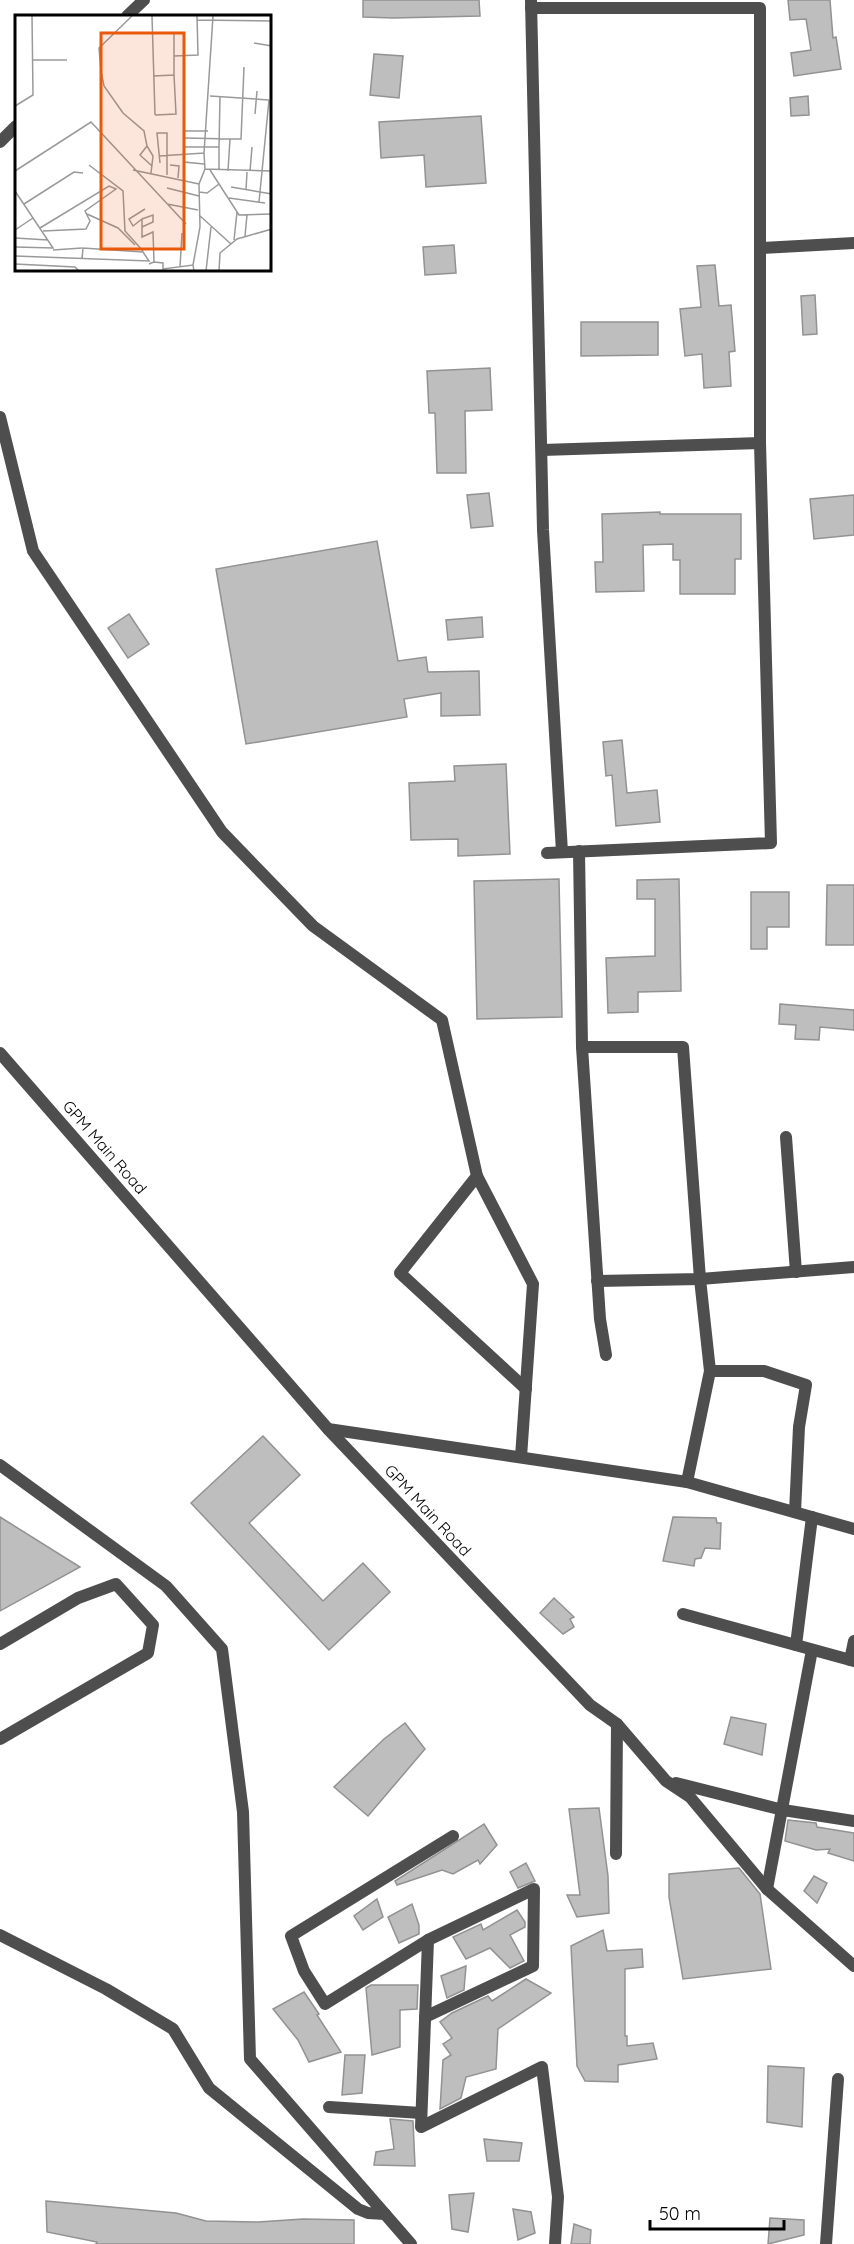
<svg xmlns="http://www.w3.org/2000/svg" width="854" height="2244" viewBox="0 0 854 2244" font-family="Quicksand,sans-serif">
<rect width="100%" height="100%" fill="#fff"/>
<g fill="#bebebe" stroke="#929292" stroke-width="1.5">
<polygon points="363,0 479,0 480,16 393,18 363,17"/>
<polygon points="788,0 830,0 833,38 836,37 841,69 794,76 791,53 811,50 806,19 790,20"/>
<polygon points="374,54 403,56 399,98 370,95"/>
<polygon points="808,96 809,115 791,116 790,98"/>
<polygon points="481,116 486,183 426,187 424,155 381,158 379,122"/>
<polygon points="454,245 456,273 425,275 423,247"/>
<polygon points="715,265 719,306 731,305 735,351 729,352 731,386 704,388 702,354 685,356 680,309 701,307 697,266"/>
<polygon points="815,295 817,334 803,335 801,296"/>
<polygon points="581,322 658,322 658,355 581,356"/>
<polygon points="490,368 492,410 465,411 466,473 437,473 435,413 429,413 427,371"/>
<polygon points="489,493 493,526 471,528 467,495"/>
<polygon points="854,495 854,535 814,539 810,499"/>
<polygon points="660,512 660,514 741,514 741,559 735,559 735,594 680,594 680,560 673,560 673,544 643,545 644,591 596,592 595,562 603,562 602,514"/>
<polygon points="377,541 398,661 426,657 428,672 479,671 480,715 441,716 441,693 404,699 407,717 246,744 216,569"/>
<polygon points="129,614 149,644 128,658 108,628"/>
<polygon points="482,617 483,637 448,640 446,620"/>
<polygon points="622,740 627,793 657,790 660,822 616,826 612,775 606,776 603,742"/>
<polygon points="506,764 510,854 458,856 458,839 411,840 409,783 455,781 454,766"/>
<polygon points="559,879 562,1017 477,1019 474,881"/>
<polygon points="679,879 681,991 638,992 638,1012 608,1013 606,958 655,956 655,899 637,899 637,880"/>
<polygon points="827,885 854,885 854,945 826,945"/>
<polygon points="751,892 789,892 789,927 767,927 767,949 751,949"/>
<polygon points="780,1004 854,1010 854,1030 820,1027 819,1040 795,1039 796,1025 779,1024"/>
<polygon points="263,1436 300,1475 249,1523 323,1601 363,1563 390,1592 329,1650 191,1503"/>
<polygon points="0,1517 80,1567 0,1611"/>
<polygon points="673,1517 716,1518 717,1523 721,1523 720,1549 705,1548 701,1558 695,1559 694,1566 663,1561"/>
<polygon points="554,1598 574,1617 570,1619 574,1627 563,1634 540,1613"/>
<polygon points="731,1717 766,1724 762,1755 724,1744"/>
<polygon points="405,1723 425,1749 368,1816 334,1787 384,1739"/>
<polygon points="599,1808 608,1876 609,1913 577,1917 567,1895 580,1895 569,1809"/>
<polygon points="788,1820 816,1823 817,1827 854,1833 854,1861 828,1853 830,1849 816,1850 785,1841"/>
<polygon points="484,1824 497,1845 480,1864 478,1860 453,1874 442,1870 397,1885 395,1881"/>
<polygon points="526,1863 535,1881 518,1888 510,1872"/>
<polygon points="739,1868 760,1894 771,1969 683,1979 669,1897 669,1874"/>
<polygon points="814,1876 827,1883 817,1903 804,1891"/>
<polygon points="377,1899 383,1917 363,1930 354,1916"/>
<polygon points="412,1904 419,1925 419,1934 399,1943 388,1917"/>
<polygon points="517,1910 525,1922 525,1927 510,1935 524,1961 510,1968 490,1948 466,1959 453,1937 481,1924 483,1930"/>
<polygon points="603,1930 607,1951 642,1949 643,1967 625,1969 625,2036 627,2036 627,2046 653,2043 657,2059 618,2065 618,2082 585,2081 577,2066 571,1946"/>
<polygon points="466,1966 464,1990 447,1998 441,1976"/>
<polygon points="526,1979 551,1993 498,2029 496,2069 466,2077 461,2098 440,2109 443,2060 451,2055 443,2044 452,2038 440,2022 452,2013 488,1996 492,2001"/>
<polygon points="371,1985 418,1985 417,2009 400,2010 400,2047 372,2055 366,1988"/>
<polygon points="304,1992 319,2014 317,2015 341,2052 309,2062 298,2040 273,2009"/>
<polygon points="345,2055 365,2055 362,2093 342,2095"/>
<polygon points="768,2066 804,2068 802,2127 767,2122"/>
<polygon points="390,2119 413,2121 415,2166 374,2165 376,2152 394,2149"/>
<polygon points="484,2139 522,2143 519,2161 487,2161"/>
<polygon points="474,2193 468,2232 452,2229 449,2195"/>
<polygon points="46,2201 176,2213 206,2221 258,2222 303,2219 354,2220 354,2244 96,2244 97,2242 47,2232"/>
<polygon points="513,2209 531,2212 535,2233 518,2240"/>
<polygon points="770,2218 804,2220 804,2235 768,2244"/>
<polygon points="574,2224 591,2230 590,2244 571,2244"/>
</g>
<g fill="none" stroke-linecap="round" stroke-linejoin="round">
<g stroke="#4e4e4e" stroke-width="12">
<polyline points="531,1 543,530 562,852"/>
<polyline points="531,8 760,8 760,443 542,450"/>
<polyline points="127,16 144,0"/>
<polyline points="0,142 16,126"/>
<polyline points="760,248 854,243"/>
<polyline points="0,417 33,551 222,832 313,926 442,1020 477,1176 400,1273 526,1389"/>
<polyline points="579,851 582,1047"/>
<polyline points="547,853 771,843 760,443"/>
<polyline points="0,1053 328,1429 590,1705 617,1724 666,1781 690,1797 767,1889 854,1966"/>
<polyline points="786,1137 796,1272"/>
<polyline points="477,1176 533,1284 521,1457"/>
<polyline points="597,1281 700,1279 854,1267"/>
<polyline points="606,1355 600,1319 582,1047 683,1047 700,1279 710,1371 687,1482"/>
<polyline points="710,1371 764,1371 806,1385 799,1427 795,1512"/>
<polyline points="328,1429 687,1482 854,1529"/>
<polyline points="0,1465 166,1586 222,1649 243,1812 250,2059 411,2244"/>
<polyline points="683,1614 854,1661"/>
<polyline points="0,1644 78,1598 116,1584 153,1625 148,1653 0,1739"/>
<polyline points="796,1645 812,1517"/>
<polyline points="850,1660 854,1641"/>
<polyline points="676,1783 783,1810 854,1821"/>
<polyline points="453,1836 291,1936 304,1971 325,2004 428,1940 421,2127 542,2067 558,2197 555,2244"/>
<polyline points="616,1854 617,1724"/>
<polyline points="767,1889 812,1650"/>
<polyline points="0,1935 106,1989 173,2029 209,2088 358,2209 368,2213 385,2214"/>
<polyline points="425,2017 533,1966 534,1889 428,1940"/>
<polyline points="329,2107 421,2113"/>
<polyline points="826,2244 838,2079"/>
</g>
</g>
<g text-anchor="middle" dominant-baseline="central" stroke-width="4.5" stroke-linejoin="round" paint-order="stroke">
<g font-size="16" fill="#000" stroke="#fff">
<text transform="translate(105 1147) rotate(49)">GPM Main Road</text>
<text transform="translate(428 1510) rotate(47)">GPM Main Road</text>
</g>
</g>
<g transform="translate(15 15)">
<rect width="256" height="256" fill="#fff"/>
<path fill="none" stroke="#999" stroke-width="1.5" d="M117 1 84 33 86 56 89 71 108 98 129 116 132 131 125 140 137 151M137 1 140 100M182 5 257 6M137 18H159V60L138 61M239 28 257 31M159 41 183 40 182 1M18 45H52M195 81 254 85M0 91 18 80 17 1M240 99 242 76M140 100 161 99 159 60M170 116H193M170 123 215 124 213 156M215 124H226L229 52M132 131 138 141 136 158M170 132H204V155M204 132 205 82M189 138 198 1M169 140V147L189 149M144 141 189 138 190 154M145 148 142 118H152V160M74 150 108 176 110 216 128 236M155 150 164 151 163 163M118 155 184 169M195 155 224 200 257 199M0 156 76 107 171 209M235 156 237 132M216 172 257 179M152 173 184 181M231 175 232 157M0 176 38 233 0 232M184 177 192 178 204 169M214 183 250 188M244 187 254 85M9 189 59 157 68 158M152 189 183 195M130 194 114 204 118 211 127 204V222L138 217 139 247 134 249M72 199 103 213 120 230M184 200 216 229M127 212 138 207V200L127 204M25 213 94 171 101 174 70 196 75 206 71 214 28 216M0 215 18 203M230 221 232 200M0 223 33 225M219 225 222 197M38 235 67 233M0 241 134 246 128 237 68 233 67 244M139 247 148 248V254L178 250 179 256M0 249 60 252 64 256M178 250 185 212 184 169 190 154 257 156M165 252 167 218M191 256 196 212M204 256 205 238 222 224 257 214"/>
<path fill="#e8590c" fill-opacity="0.15" stroke="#e8590c" stroke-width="3" d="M86 18H169V234H86Z"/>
<rect width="256" height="256" fill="none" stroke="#000" stroke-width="3"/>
</g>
<path d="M650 2220v9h134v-9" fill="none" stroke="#000000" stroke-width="3"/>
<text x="659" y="2220" font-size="18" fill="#000000" stroke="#ffffff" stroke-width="4.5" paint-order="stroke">50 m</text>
</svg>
